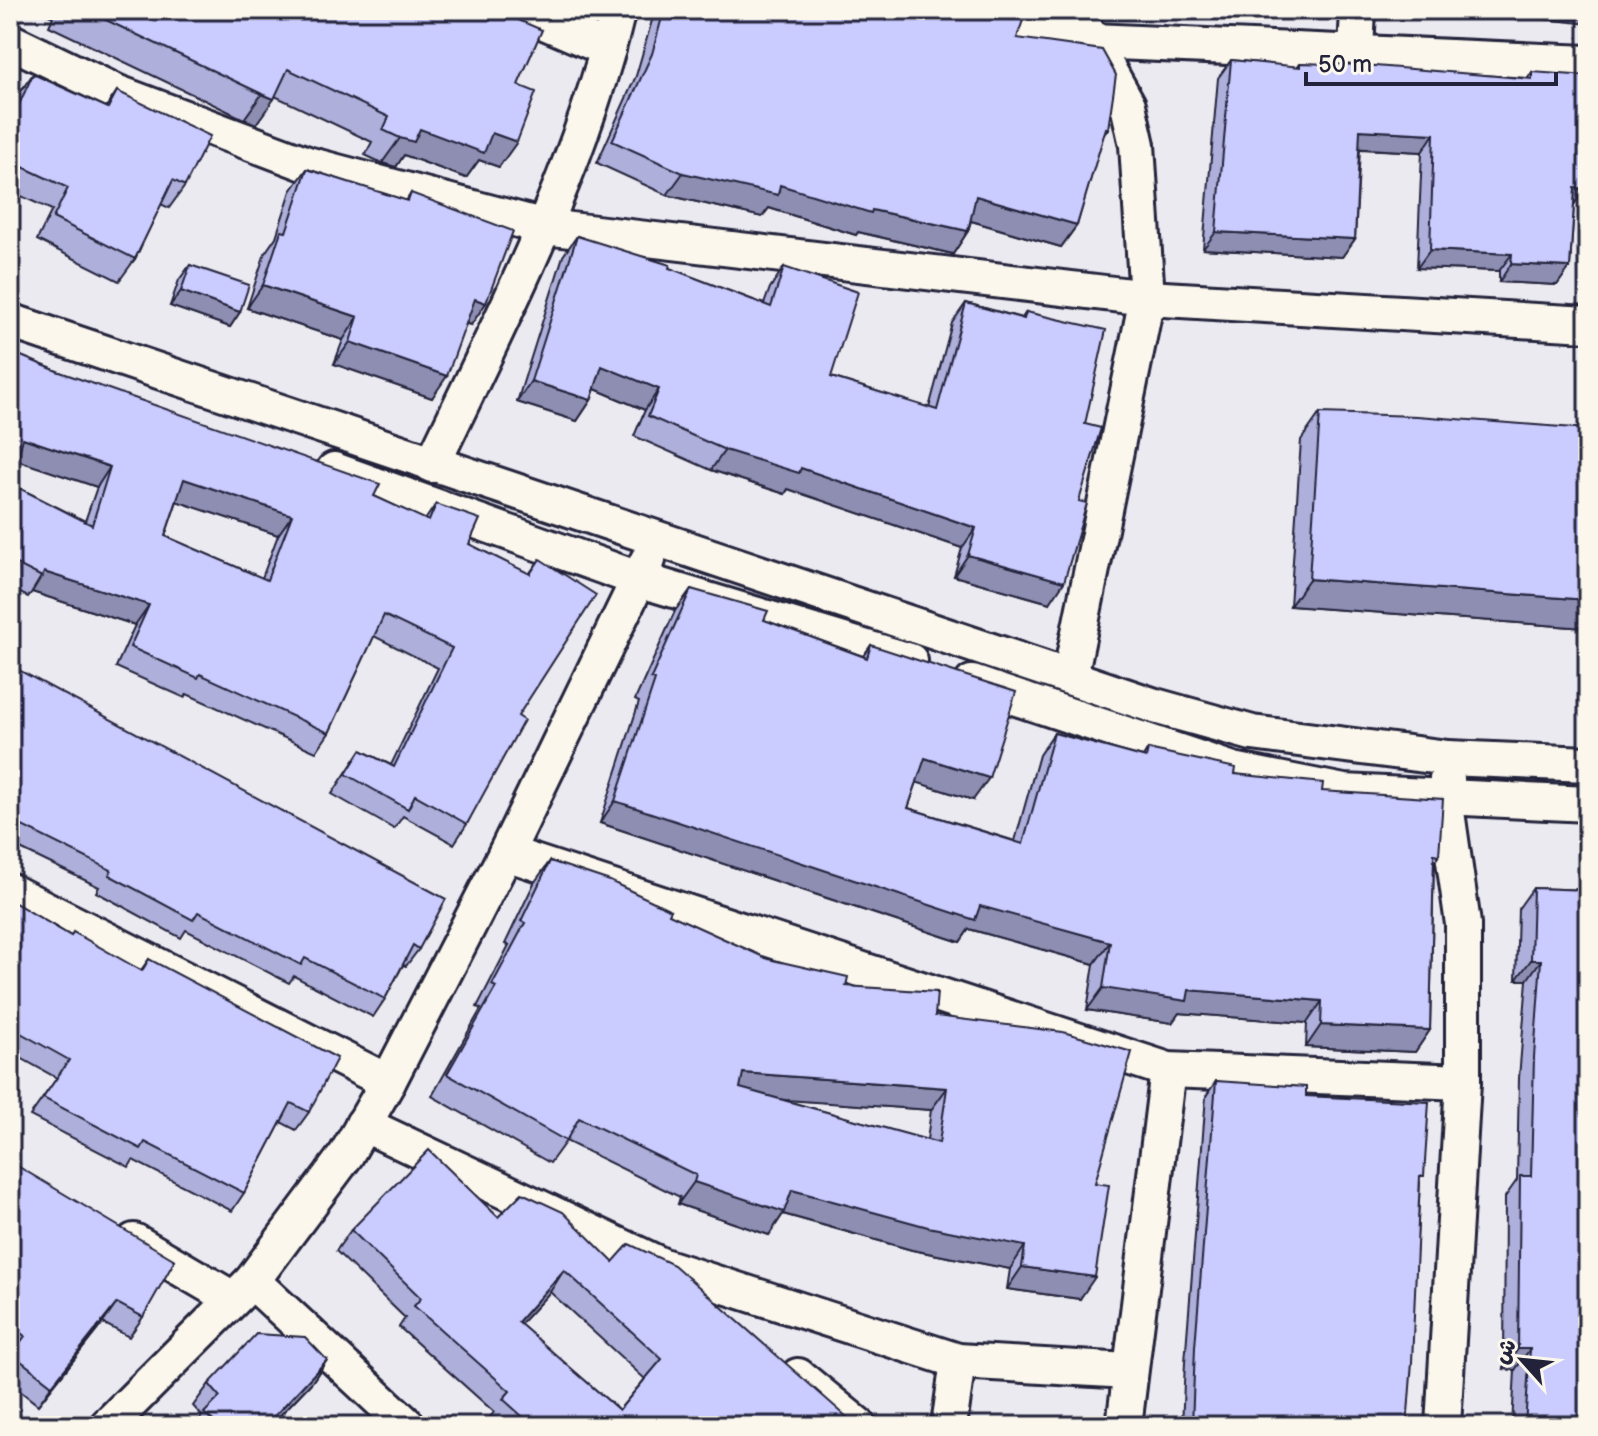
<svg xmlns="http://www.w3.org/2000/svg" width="1598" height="1436" viewBox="0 0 1598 1436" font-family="'Balsamiq Sans','Playpen Sans Arabic',sans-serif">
<rect width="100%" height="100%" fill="#eceaf1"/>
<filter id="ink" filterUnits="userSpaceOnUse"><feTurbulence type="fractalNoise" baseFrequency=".0125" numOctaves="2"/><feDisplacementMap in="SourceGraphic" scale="16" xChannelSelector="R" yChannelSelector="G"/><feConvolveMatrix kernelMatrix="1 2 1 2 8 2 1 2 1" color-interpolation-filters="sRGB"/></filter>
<g filter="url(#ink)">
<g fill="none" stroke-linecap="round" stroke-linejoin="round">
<g stroke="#22223b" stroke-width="40">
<g id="minor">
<polyline points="517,10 608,49"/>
<polyline points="954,10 1093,41 1588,63"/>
<polyline points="10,41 118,93 307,164 545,227 1147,298 1588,324"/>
<polyline points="1356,51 1358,10"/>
<polyline points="10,321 1155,706 1252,733 1448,758 1588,764"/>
<path d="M432 465C502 318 580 170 618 10"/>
<polyline points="334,470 641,580 910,661"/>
<polyline points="1070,677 1147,298 1137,145 1128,105 1075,10"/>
<polyline points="972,683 1233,770 1344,792 1588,804"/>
<polyline points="506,853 1168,1070 1463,1082"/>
<polyline points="10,891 388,1082"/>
<polyline points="363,1124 663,1266 958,1361 1128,1371"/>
<polyline points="134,1241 233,1299"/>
<polyline points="252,1281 408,1426"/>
<polyline points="798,1376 859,1426"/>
<polyline points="107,1426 252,1281 346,1155 388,1082 506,853 648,560"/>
<polyline points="949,1426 958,1361"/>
<polyline points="1124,1426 1168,1070"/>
<polyline points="1443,1426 1463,1082 1463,924 1445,798 1447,779"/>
</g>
</g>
<use href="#minor" stroke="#fbf7ec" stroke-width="34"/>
</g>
<g fill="#aeafda" stroke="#22223b" stroke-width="2" fill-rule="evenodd">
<polygon points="39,10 495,10 518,85 499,167 479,160 466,178 404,155 396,167 382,163 365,155 372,142 275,96 256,124 244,119 49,26 53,17"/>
<polygon points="655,10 916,10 938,17 943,10 977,10 1017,38 1108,129 1103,136 1077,225 1061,247 971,221 968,231 953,254 858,232 856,235 769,208 762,217 667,195 597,163 636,76"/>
<polygon points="1231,60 1297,67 1300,63 1528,78 1532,72 1585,189 1574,205 1570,267 1557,285 1499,282 1499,271 1417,268 1422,152 1360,149 1355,239 1342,257 1203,249 1218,78"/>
<polygon points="33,74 106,107 117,91 185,186 169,208 161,204 135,259 119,281 37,240 52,210 10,191 10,112 17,96"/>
<polygon points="307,169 406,201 411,193 471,325 466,324 432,398 334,364 343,340 247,308 265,253 276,237 291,191"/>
<polygon points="577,236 669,268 764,304 770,288 784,267 831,377 929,408 952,323 966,303 1022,318 1026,312 1085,424 1079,501 1050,603 954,576 962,548 788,489 785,494 711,470 634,436 645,410 595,389 591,400 577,421 517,402 563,256"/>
<polygon points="190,265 240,312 230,327 170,306 179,280"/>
<path d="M10 347 16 354 57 371 374 496 425 520 436 504 469 544 529 574 540 559 518 716 467 824 454 844 403 816 394 829 332 794 361 750 391 765 438 668 374 636 329 733 316 752 187 694 185 698 116 667 135 625 32 592 28 597 10 588ZM17 460 97 487 85 521 11 484ZM177 501 278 535 262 578 165 536Z"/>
<polygon points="1320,413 1585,628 1290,606 1301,440"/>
<polygon points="691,589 764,620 863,656 871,645 973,800 917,782 908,808 1015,841 1039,755 1054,733 1143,757 1148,749 1235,774 1322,791 1439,855 1434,863 1430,1030 1415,1052 1306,1047 1307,1023 1179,1013 1172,1023 1087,1010 1094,964 969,929 960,942 600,823 639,702 635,700 675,611"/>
<polygon points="10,662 13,667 419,949 406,966 403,965 385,999 373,1017 294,976 289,983 186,930 181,938 96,892 99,887 10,844"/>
<path d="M550 861 768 959 935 1016 1095 1183 1080 1299 1007 1289 1010 1269 912 1250 783 1214 769 1235 678 1204 680 1197 566 1141 550 1163 432 1096 481 1009 477 1007 509 945 505 944 534 883ZM779 1099 931 1110 927 1140Z"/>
<polygon points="1533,888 1588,890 1588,1426 1512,1426 1515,1370 1504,1369 1505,1197 1517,1180 1519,1078 1527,980 1516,980 1518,909"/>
<polygon points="10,900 71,936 141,970 149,959 309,1112 296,1130 281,1122 244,1193 232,1211 133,1160 129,1167 30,1116 57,1078 10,1052"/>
<polygon points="1216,1081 1306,1096 1420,1182 1407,1426 1182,1426 1185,1362 1206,1096"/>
<polygon points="10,1168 143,1317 129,1337 103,1323 38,1405 10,1383"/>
<path d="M498 1217 613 1262 857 1426H877H494L488 1420 494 1412 399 1327 405 1318 336 1251 351 1230ZM550 1292 645 1379 619 1410 520 1324Z"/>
<polygon points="327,1360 312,1382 270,1426 195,1426 202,1416 193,1406 209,1384"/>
</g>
<g fill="#8d8eb2" stroke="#22223b" stroke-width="2">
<polygon points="1521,10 1588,10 1588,24 1517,16"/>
<polygon points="262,94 274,99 256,124 244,119"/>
<polygon points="420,129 492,133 517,142 499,167 479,160 466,178 404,155 396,167 382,163 400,138"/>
<polygon points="1360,130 1434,134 1422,152 1348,148"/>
<polygon points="683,173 780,185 872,210 968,231 953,254 858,232 856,235 769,208 762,217 667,195"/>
<polygon points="1575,188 1585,189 1573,206"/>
<polygon points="976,196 1077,225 1061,247 961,218"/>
<polygon points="1216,232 1355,239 1342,257 1203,249"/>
<polygon points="1430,250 1512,254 1499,271 1417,268"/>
<polygon points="1511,264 1570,267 1557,285 1499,282"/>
<polygon points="263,285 358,317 343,340 247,308"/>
<polygon points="181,291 240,312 230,327 170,306"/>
<polygon points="475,299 486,303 471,325 459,321"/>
<polygon points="350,342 447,376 432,398 334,364"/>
<polygon points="602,366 659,389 645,410 588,386"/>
<polygon points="531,381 591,400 577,421 517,402"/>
<polygon points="23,438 110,467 97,487 10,458"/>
<polygon points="725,450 801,468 976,528 962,548 788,489 785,494 711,470"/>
<polygon points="184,479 292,515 278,535 170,499"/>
<polygon points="968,555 1064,582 1050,603 954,576"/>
<polygon points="44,572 149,605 135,625 32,592"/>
<polygon points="1309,579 1588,600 1588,624 1585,628 1290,606"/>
<polygon points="925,758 989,778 973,800 909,780"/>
<polygon points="615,801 1110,942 1094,964 969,929 960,942 600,823"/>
<polygon points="1531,960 1541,960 1527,980 1516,980"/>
<polygon points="1103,988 1189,990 1322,1001 1307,1023 1179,1013 1172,1023 1087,1010"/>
<polygon points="1321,1025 1430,1030 1415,1052 1306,1047"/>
<polygon points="743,1073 947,1088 931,1110 727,1096"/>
<polygon points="694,1182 792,1190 1025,1246 1010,1269 912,1250 783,1214 769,1235 678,1204"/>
<polygon points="1022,1267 1095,1277 1080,1299 1007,1289"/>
<polygon points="564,1270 550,1292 503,1343 518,1322"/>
<polygon points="117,1303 103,1323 38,1405 52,1385"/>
<polygon points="1518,1349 1530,1349 1515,1370 1504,1369"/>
<polygon points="327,1360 312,1382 270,1426 265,1426"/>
</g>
<g fill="#cacbfe" stroke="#22223b" stroke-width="2" fill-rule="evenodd">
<polygon points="85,10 495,10 542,30 518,85 536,92 517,142 492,133 484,153 420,129 414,142 400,138 383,130 389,117 288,69 274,99 262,94"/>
<polygon points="664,10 916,10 945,19 948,10 977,10 1023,20 1017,38 1102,50 1116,75 1108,129 1106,128 1077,225 976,196 968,231 872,210 871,213 780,185 778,195 683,173 612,141 652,54"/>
<polygon points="1231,60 1300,67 1300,63 1363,65 1532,79 1532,72 1588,76 1588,148 1585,189 1575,188 1570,267 1511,264 1512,254 1430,250 1434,134 1360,130 1355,239 1216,232"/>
<polygon points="33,74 108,108 117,91 210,136 185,186 173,180 135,259 53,218 68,188 10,161 10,124"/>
<polygon points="307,169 408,201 411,193 513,231 486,303 475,299 447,376 350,342 358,317 263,285 281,231 286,232"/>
<polygon points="577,236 670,265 669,268 771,307 784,267 858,292 831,377 937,410 966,303 1024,319 1026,312 1106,330 1085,424 1101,428 1079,501 1087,503 1064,582 968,555 976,528 801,468 799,473 725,450 648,416 659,389 602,366 591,400 531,381"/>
<polygon points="190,265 249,285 240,312 181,291"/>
<path d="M10 347 16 354 57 371 380 484 374 496 429 521 436 504 480 519 469 544 530 574 540 559 596 595 518 716 524 720 467 824 415 795 408 809 346 774 361 750 394 767 452 648 384 615 329 733 200 674 198 678 130 647 149 605 44 572 42 577 10 561ZM23 438 110 467 92 525 11 484ZM184 479 292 515 267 580 165 536Z"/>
<polygon points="1320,413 1417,416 1588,429 1588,600 1309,579"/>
<polygon points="691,589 768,611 764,620 867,658 871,645 1016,692 989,778 925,758 908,808 1023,844 1054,733 1146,758 1148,749 1236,768 1235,774 1323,783 1322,791 1443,799 1439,855 1434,854 1430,1030 1321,1025 1322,1001 1189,990 1187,1001 1103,988 1110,942 980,906 975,920 615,801 655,680 651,678"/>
<polygon points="10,662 13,667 446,899 419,949 413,945 385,999 305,958 301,965 198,912 193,920 109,875 111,870 10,820"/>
<path d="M550 861 610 881 671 910 669 914 768 959 848 977 846 986 937 992 935 1016 1063 1032 1132 1052 1095 1183 1109 1185 1095 1277 1022 1267 1025 1246 928 1227 792 1190 784 1212 694 1182 696 1175 579 1118 566 1141 447 1074 496 987 492 985 525 923 521 921ZM743 1073 947 1088 939 1143 740 1088Z"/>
<polygon points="1533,888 1588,890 1588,1426 1525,1426 1530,1349 1518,1349 1520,1176 1531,1176 1534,1057 1541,960 1531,960"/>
<polygon points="10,900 71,936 73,932 142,971 149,959 337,1058 309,1112 291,1103 244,1193 145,1142 141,1149 43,1098 69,1060 10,1027"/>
<polygon points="1216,1081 1306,1087 1306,1096 1429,1102 1424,1176 1420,1176 1412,1362 1407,1426 1192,1426 1195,1347"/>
<path d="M429 1150 498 1217 522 1193 563 1212 613 1262 629 1244 674 1265 857 1426 862 1421 875 1424 877 1426H533L503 1399 510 1391 414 1306 421 1298 351 1230ZM564 1270 662 1359 619 1410 518 1322Z"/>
<polygon points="14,1164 175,1260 143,1317 117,1303 52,1385 12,1354 25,1336 10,1326 10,1168 12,1169"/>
<polygon points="256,1334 305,1337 327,1360 265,1426 219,1426 204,1413 220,1397 209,1384"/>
</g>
</g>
<rect width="1598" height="1436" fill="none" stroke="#fbf7ec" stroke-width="40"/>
<rect x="20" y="20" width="1558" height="1396" fill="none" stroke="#22223b" stroke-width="3" filter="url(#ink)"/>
<g transform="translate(1522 1360) rotate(297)" stroke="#fbf7ec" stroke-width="6" paint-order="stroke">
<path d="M0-6L14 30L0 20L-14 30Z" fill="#22223b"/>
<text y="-12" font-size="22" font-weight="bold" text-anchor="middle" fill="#22223b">ش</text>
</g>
<path d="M1306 72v12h250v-12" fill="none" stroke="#22223b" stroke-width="4"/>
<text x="1318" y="72" font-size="24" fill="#22223b" stroke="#fbf7ec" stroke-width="6" paint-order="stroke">50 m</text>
</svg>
